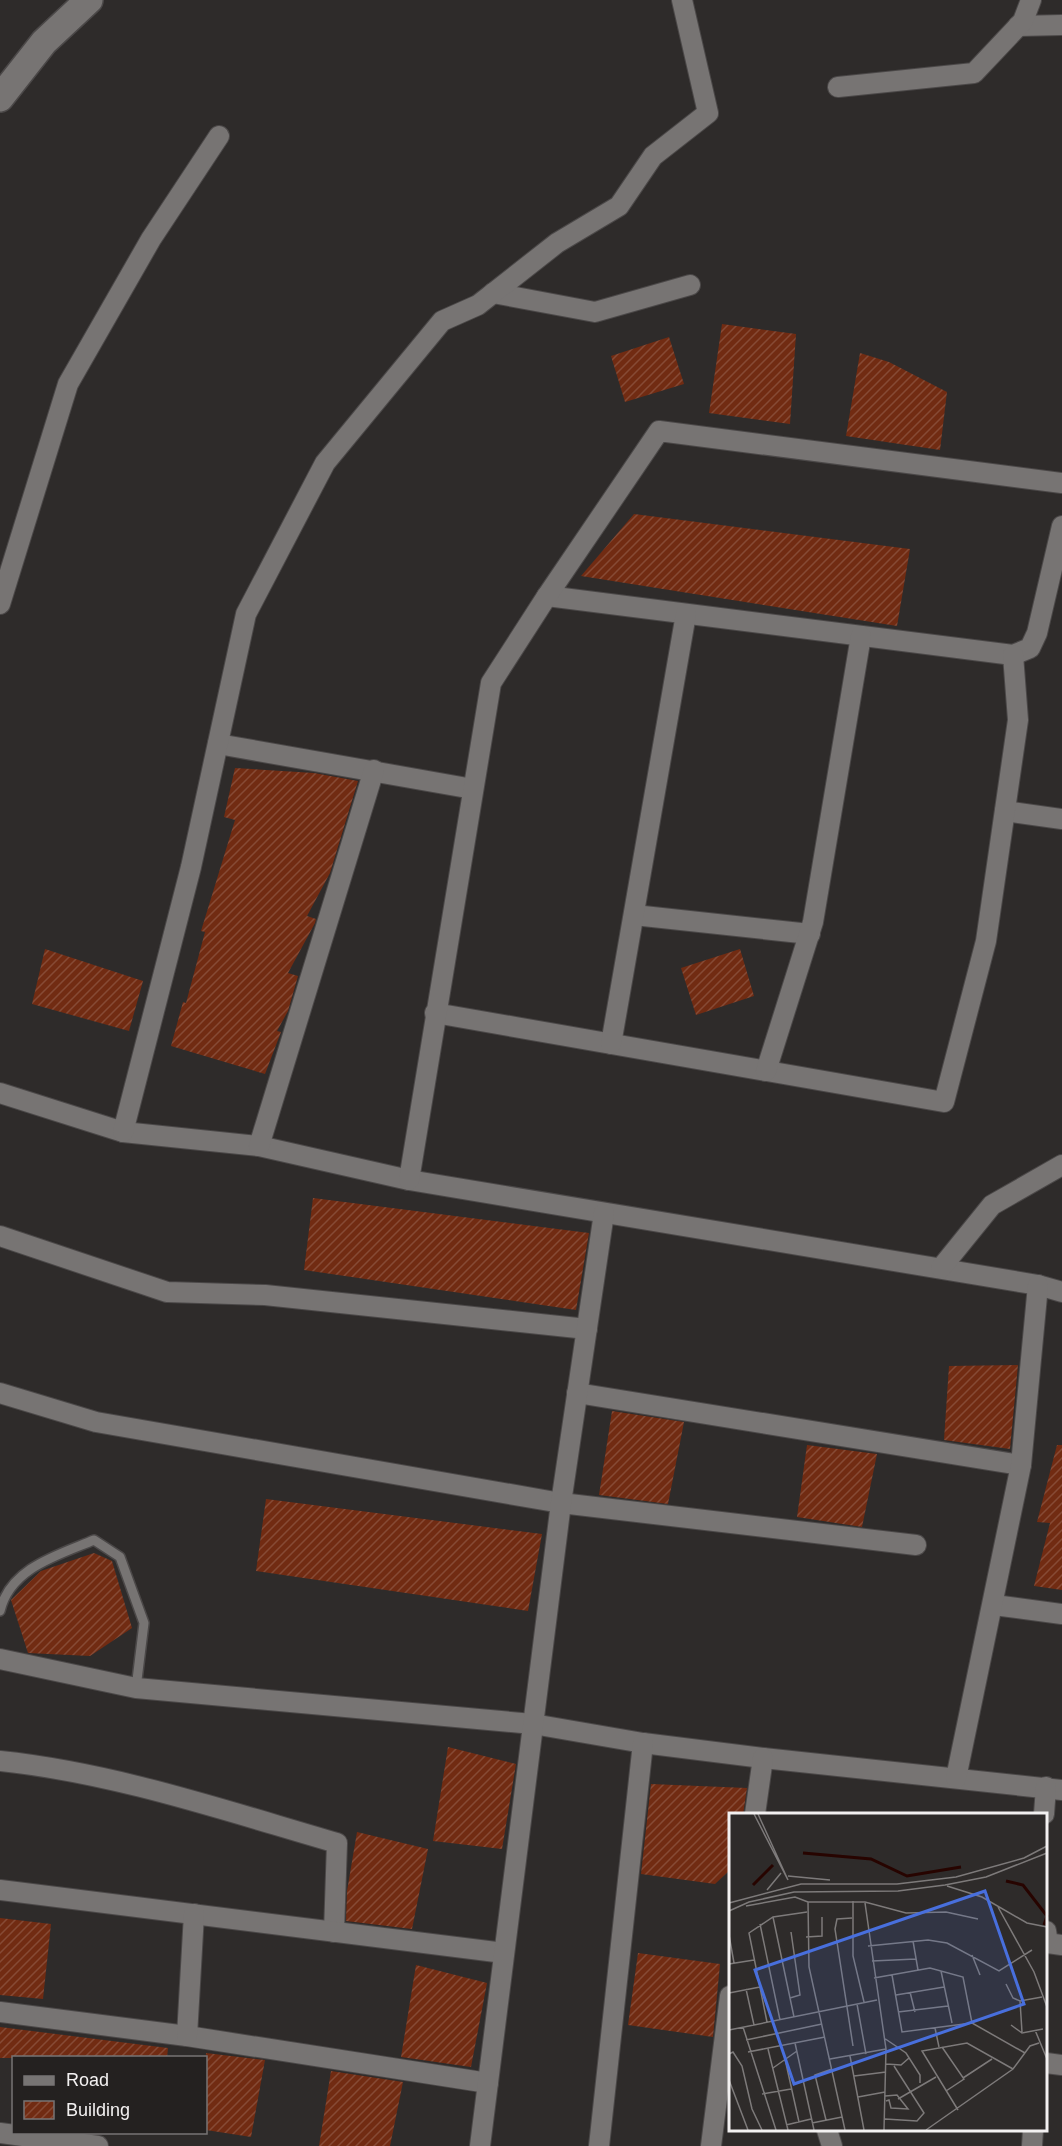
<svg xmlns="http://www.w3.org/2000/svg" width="1062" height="2146" viewBox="0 0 1062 2146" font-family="Helvetica,sans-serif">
<defs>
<pattern id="building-hatch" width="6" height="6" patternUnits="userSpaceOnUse" patternTransform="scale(1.5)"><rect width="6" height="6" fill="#712b12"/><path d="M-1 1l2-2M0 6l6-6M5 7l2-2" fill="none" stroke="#864a35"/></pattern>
</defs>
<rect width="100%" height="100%" fill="#2e2b2a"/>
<g fill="url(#building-hatch)">
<polygon points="722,324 796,334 790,424 709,413"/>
<polygon points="669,337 684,384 625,402 611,356"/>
<polygon points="860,353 889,362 947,392 940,450 846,436"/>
<polygon points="634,514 910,549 897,626 581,576"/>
<polygon points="235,768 314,773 358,781 330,873 307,916 316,919 315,923 288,973 298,976 288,1011 277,1031 281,1032 265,1074 171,1046 183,1002 186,1003 205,932 201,931 235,820 224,817"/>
<polygon points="45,949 143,981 129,1031 32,1004"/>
<polygon points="740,949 754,996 696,1015 681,968"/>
<polygon points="313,1198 589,1233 576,1310 304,1270"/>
<polygon points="1018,1365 1010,1449 944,1440 949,1366"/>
<polygon points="612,1411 684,1422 668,1504 599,1495"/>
<polygon points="807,1445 877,1454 862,1527 797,1517"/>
<polygon points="1057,1445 1062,1445 1062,1590 1034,1586 1050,1523 1037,1522"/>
<polygon points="266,1499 542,1534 528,1611 256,1571"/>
<polygon points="94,1553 112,1561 132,1628 90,1656 28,1653 11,1600 41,1571"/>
<polygon points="448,1747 516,1764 502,1849 433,1841"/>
<polygon points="651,1784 747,1788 743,1815 730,1815 730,1870 715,1884 641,1874"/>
<polygon points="357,1832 428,1849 412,1929 346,1921 347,1891"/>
<polygon points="0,1918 51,1924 43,1999 0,1995"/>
<polygon points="638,1953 720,1964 713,2037 628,2025"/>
<polygon points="416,1965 487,1983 471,2067 401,2057"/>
<polygon points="0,2027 168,2048 167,2058 0,2058"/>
<polygon points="206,2053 265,2060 251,2137 206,2130"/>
<polygon points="331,2071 403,2082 390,2146 319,2146"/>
</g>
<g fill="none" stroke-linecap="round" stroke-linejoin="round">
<g stroke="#4b4848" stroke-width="12">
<path id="service" d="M0 1611C10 1568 58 1555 94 1540L120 1557 144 1623 136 1688"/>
</g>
<g stroke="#4b4848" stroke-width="22">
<g id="minor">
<polyline points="1018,26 1062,25"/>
<polyline points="838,87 974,73 1023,21 1031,0"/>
<polyline points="493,293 595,312 690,285"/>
<polyline points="547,596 1013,655 1030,648 1037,633 1062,526"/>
<polyline points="0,604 68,384 151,239 219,136"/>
<polyline points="218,744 473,789"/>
<polyline points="1005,811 1062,819"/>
<polyline points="634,915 810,934"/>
<polyline points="435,1013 944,1102 986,941 1018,720 1013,655"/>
<polyline points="611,1044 686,614"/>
<polyline points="766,1071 813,922 861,636"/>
<polyline points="0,1093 123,1132 259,1146 409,1180 1038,1285 1062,1292"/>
<polyline points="123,1132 191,867 246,614 325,463 442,321 478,305 557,243 619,206 653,156 708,113 682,0"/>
<polyline points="259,1146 374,770"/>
<polyline points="409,1180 491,683 547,596 659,431 1062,483"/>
<polyline points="0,1236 167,1292 265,1295 587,1329"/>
<polyline points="941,1268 992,1205 1062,1165"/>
<polyline points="0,1393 96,1422 561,1503 916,1545"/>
<polyline points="577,1393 1021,1465"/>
<polyline points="994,1605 1062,1614"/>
<polyline points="0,1659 136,1688 533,1724 643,1743 763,1758 1062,1790"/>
<path d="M0 1761C115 1773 226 1811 337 1843L334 1932"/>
<polyline points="956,1778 1021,1465 1038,1285"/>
<polyline points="755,1814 763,1758"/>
<polyline points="1044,1814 1046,1787"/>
<polyline points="0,1890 504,1953"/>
<polyline points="1046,1931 1048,1943 1062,1945"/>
<polyline points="0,2012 187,2036 488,2083"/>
<polyline points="187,2036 194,1914"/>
<polyline points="1046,2063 1062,2065"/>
<polyline points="827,2130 832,2146"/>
<polyline points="0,2133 98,2146"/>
<polyline points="480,2146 561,1503 604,1213"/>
<polyline points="599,2146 643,1743"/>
<polyline points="711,2146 730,1996"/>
<polyline points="1032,2146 1033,2130"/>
</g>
</g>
<g stroke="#4b4848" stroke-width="30">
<polyline id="secondary" points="0,98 44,42 89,0"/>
</g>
<use href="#service" stroke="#777473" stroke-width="9"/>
<use href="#minor" stroke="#777473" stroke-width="20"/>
<use href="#secondary" stroke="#777473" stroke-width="27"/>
</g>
<g transform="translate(729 1813)">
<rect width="318" height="318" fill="#2e2b2a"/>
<path fill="none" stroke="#270400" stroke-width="3" d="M74 40 142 46 178 63 232 54M277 68 294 72 318 103 315 112M24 72 44 52"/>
<path fill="none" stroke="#7d7a7a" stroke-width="1.5" d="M25 1 59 67 29 1M59 63 101 67M218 73 253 84 298 110 318 114M38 77 52 60M124 88V143L135 189M0 90 72 71H168L227 64 295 45 318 33M136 90 157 236 155 317M17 93 66 84 79 89M269 94 305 159 318 194M0 98 20 89 65 79 169 78 216 72 257 64 318 40M44 104 65 204M123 105 108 106 106 116 124 233M31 111 51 207M0 122 5 150M77 124 93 123V104M184 128 189 157M139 133 199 127 218 130 270 158 303 137M243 142 251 162M143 148 187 146M0 151 25 147M212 158 223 210M163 162 173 219 243 210M145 165 201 155 234 164 243 210 296 240M277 171 284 185 291 188 313 184M17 176 25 212M181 179 186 199M0 180 31 174M167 182 215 174M61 185 71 182 62 119M291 188 293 219M128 191 137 241M169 199 219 193M38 209 20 120 44 104 78 99M282 212 293 220 314 216M14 214 47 317M206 215 210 234M0 217 148 187M306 217 318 246M155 225 177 240 191 262V270M17 227 93 211M66 230 85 317M213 234 235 266 217 278M39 236 59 317M19 239 96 224M0 241 4 239 13 253 23 296 33 317M121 243 135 317M56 246 70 309M101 246 157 236M157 251 172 252 180 245M44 255 68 238M125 263 157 259M234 265 263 246M0 267 19 317M33 281 62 276M156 283 168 282 179 296 162 295 160 287 157 288M129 284 156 279M169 286 207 264M229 297 193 238 238 230 284 256M156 306 188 308 195 300 165 253M97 307 86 262 103 256M83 310 113 304M57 312 82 306M116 317 80 154 79 89H136L177 100 217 99 249 106M197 317 284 256 301 233 310 230"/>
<path fill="#486fdd" fill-opacity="0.15" stroke="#486fdd" stroke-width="3" d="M256 78 295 191 65 271 26 157Z"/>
<rect width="318" height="318" fill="none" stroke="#f3f1f1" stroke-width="3"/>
</g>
<rect x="12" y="2056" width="195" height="78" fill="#242120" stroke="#777474" stroke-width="1.5"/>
<rect x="24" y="2076" width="30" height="9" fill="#777473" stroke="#777474" stroke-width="1.5"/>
<text x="66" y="2086" font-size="18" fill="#f3f1f1">Road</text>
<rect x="24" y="2101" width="30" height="18" fill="url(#building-hatch)" stroke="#777474" stroke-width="1.5"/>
<text x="66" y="2116" font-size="18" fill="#f3f1f1">Building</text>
</svg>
